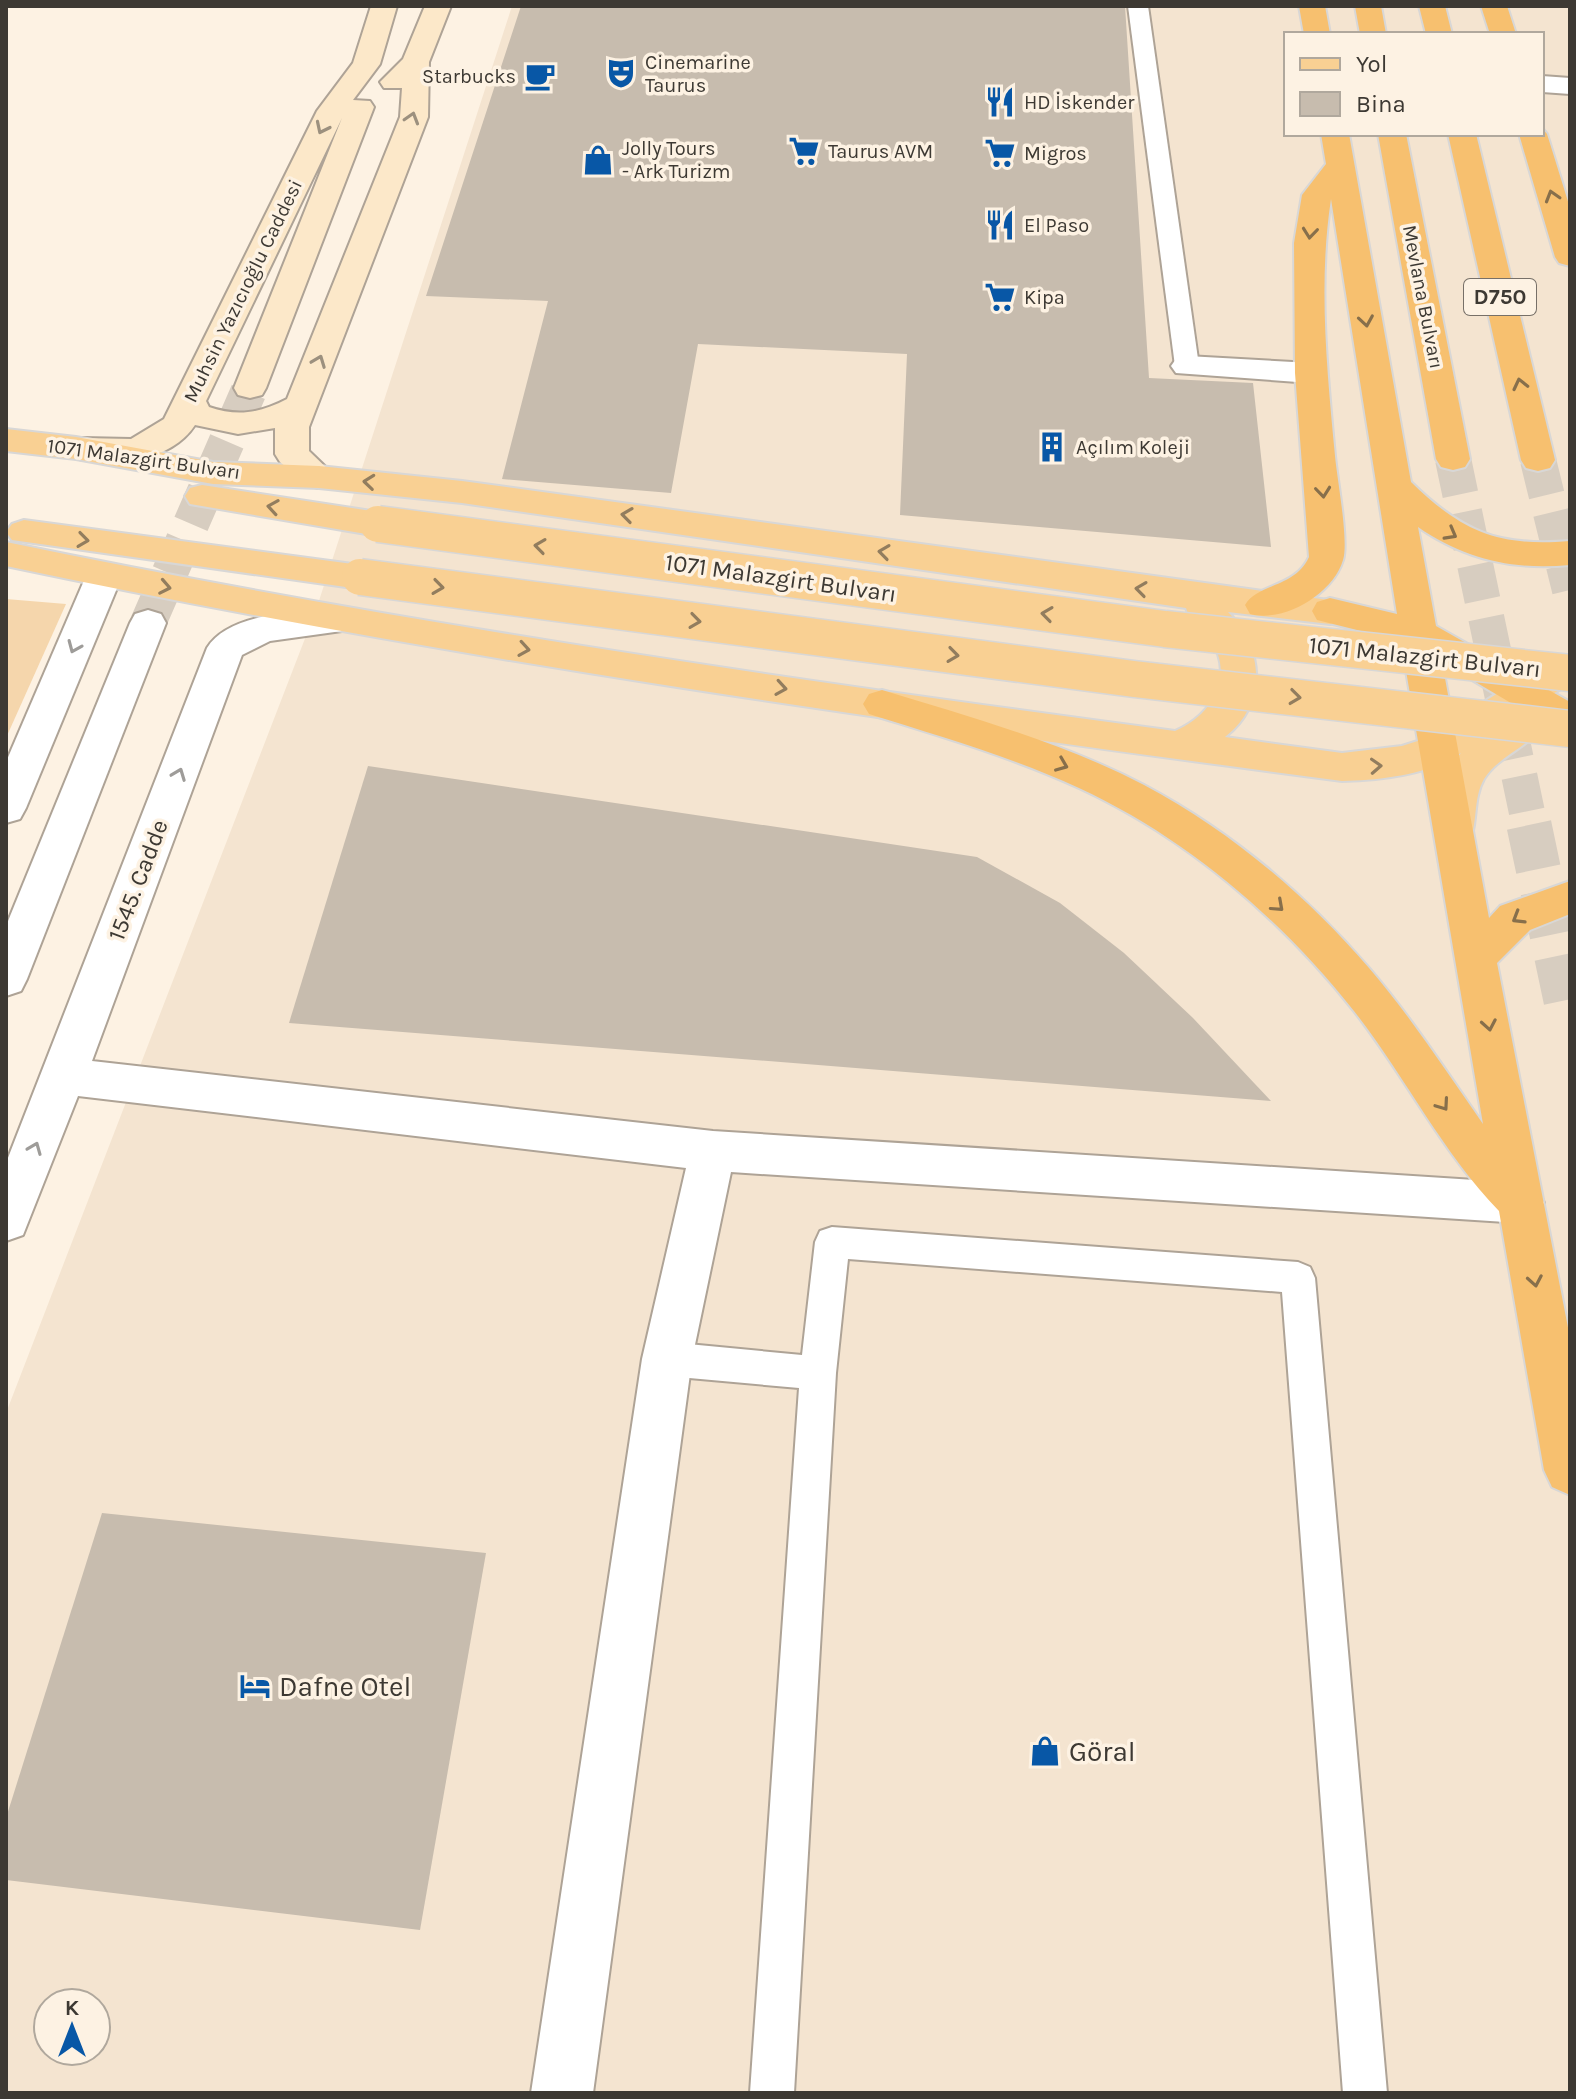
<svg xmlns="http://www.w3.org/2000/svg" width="1576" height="2099" viewBox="0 0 1576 2099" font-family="Karla,sans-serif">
<rect width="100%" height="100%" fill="#fdf2e3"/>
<path fill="#f4e4d0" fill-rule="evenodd" d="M512 6H1570V2093H6V1413L316 610ZM1286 34H1542V134H1286ZM48 2003H96V2051H48Z"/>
<polygon fill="#f5d6ac" points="6,599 66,604 6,738"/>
<g fill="#c7bcae">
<polygon points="521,6 1125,6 1149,378 1253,383 1271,547 900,515 907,354 698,344 671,493 502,479 548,301 426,296"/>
<polygon points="368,766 977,857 1060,903 1124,953 1193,1018 1271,1101 289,1023"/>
<polygon points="102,1513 486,1553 420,1930 6,1880 6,1818"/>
</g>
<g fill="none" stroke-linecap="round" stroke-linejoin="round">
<polyline stroke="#d7cdc0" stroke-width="36" stroke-dasharray="36 18" stroke-linecap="butt" points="148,623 250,388"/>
<g stroke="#d7cdc0" stroke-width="36" stroke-dasharray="36 18" stroke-linecap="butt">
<polyline points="1453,459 1530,827"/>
<polyline points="1538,460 1570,590"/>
</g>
<polyline stroke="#d7cdc0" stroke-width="45" stroke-dasharray="45 22" stroke-linecap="butt" points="1529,825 1570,1019"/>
<g stroke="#aea396" stroke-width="4">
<g id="service">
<polygon points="1128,6 1148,6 1199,366 1195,371 1179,371 1175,366"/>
<polygon points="832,1227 1298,1262 1310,1267 1315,1278 1387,2093 1343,2093 1282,1292 848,1259 836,1373 794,2093 750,2093 799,1388 667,1376 654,1371 649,1359 654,1347 667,1342 802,1355 815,1242 820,1231"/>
</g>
</g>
<g stroke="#aea396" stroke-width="4">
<g id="minor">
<polygon points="1542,76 1570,78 1570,94 1542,92"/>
<polygon points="1187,356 1311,363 1322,366 1327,373 1322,380 1311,383 1176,373 1171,366 1176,359"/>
<polygon points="104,564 117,567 122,576 26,808 20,819 6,823 6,762 86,576 91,567"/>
<path d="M336 608 349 612 354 621 349 630 270 641 242 655 92 1061 713 1131 1521 1183 1537 1189 1544 1203 1537 1217 1521 1223 731 1172 692 1359 593 2093H531L642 1359 686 1168 78 1096 23 1235 6 1241V1163L207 648C228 613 299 611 336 608Z"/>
<polygon points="148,610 161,614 166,623 27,979 21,991 6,996 6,926 130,623 135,614"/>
</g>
</g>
<g stroke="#aea396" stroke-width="4">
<path id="secondary" d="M371 6H397L380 64 353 100 370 101 374 107 266 388 262 395 250 398 238 395 234 388 342 118 206 401 209 407C238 417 260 413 287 399L400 117 402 88H384L380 82 403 59 425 6H451L429 62 428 117 309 427V451L336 477 331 485 319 488 307 485 280 462 275 454V428L238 434 195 425C169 464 111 467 70 457L65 449 70 441 82 438 131 439 164 419 317 111 353 63Z"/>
</g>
<g stroke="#d8d7d6" stroke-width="4">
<g id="primary">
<path d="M6 429 76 437 213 462 319 466 462 481 1343 602 1348 611 1343 620 1330 624 1228 612C1264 648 1268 704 1225 737L1342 753 1402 746 1424 739 1548 662 1561 658 1570 660V683L1528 710 1539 713 1544 723C1531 747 1499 755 1484 779 1472 800 1479 826 1467 847L1453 851 1439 847C1424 819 1442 776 1461 753 1427 775 1382 780 1342 781 895 722 448 659 6 566V542C393 622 783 679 1175 731 1213 715 1236 675 1209 637 1201 627 1189 620 1186 608L462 503 319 488 213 484 76 459 6 451Z"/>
<polygon points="202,485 378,512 390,516 396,524 390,532 378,536 190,504 185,496 190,488"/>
<polygon points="24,520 360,565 373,568 378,577 373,586 360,589 12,540 6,532 12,524"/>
</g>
</g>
<g stroke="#d8d7d6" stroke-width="4">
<g id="trunk">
<polygon points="1299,6 1325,6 1330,34 1304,34"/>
<polygon points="1355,6 1381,6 1386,34 1360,34"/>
<polygon points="1419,6 1445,6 1452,34 1426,34"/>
<polygon points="1481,6 1507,6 1516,34 1490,34"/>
<polygon points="1542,128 1547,134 1570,208 1570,266 1559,263 1555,257 1519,134 1542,134"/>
<path d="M1321 134H1349L1411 482C1462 532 1499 547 1570 541V565C1513 570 1466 560 1418 527L1436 626 1570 702V734L1556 730 1442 662 1489 918 1500 906 1570 881V914L1530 930 1497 963 1570 1338V1495L1552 1487 1544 1470 1499 1211C1442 1152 1405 1076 1354 1011 1281 919 1187 838 1079 788 1012 757 939 736 869 714L863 704 869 694 882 690C970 717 1062 742 1144 785 1229 830 1306 895 1369 968 1411 1017 1446 1071 1483 1124L1401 641 1317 620 1312 611 1317 602 1330 598 1397 614 1331 199C1318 283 1327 371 1335 456 1337 478 1349 542 1343 560 1333 594 1284 623 1250 614L1245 605C1258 583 1295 588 1309 557L1295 373 1294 243 1302 195 1326 164Z"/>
<polygon points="1378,134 1406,134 1470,459 1465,467 1453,470 1441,467 1436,459"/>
<polygon points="1448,134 1476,134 1555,460 1550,468 1538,471 1526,468 1521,460"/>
</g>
</g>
<use href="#service" fill="#fff" fill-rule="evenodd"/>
<use href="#minor" fill="#fff" fill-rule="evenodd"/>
<use href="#secondary" fill="#fce8c9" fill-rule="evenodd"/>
<use href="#primary" fill="#f9d093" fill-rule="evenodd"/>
<use href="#trunk" fill="#f7c06f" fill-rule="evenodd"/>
<g stroke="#d8d7d6" stroke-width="39" stroke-linecap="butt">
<g id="primary-bridge">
<polyline points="378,524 1165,629 1570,673"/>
<polyline points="360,577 1134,679 1570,729"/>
</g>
</g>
<use href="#primary-bridge" stroke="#f9d093" stroke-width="36"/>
</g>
<defs><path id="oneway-chevron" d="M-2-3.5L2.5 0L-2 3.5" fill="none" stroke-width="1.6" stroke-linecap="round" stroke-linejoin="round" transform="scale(2)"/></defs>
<g stroke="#9c907e">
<use href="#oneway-chevron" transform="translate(412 118) rotate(-73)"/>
<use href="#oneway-chevron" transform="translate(322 128) rotate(116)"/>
<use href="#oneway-chevron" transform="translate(319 361) rotate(-69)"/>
</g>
<g stroke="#876f4b">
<use href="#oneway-chevron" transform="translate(1552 196) rotate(-107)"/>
<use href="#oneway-chevron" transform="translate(1310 233) rotate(96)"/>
<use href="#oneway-chevron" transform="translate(1366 321) rotate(81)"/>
<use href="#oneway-chevron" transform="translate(1520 384) rotate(-103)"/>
<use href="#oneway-chevron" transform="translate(1323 492) rotate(84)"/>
<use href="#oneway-chevron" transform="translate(1451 534) rotate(29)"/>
<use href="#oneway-chevron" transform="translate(1062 765) rotate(22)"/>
<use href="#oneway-chevron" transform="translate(1278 906) rotate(42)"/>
<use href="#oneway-chevron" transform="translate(1518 918) rotate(149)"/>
<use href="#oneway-chevron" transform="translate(1489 1025) rotate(80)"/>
<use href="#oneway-chevron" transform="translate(1443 1105) rotate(55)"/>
<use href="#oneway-chevron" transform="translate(1535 1281) rotate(80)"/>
</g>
<g stroke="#927d5e">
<use href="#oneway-chevron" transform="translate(369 482) rotate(-174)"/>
<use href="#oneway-chevron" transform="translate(273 507) rotate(-171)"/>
<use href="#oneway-chevron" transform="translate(627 515) rotate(-172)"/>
<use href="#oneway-chevron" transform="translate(83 540) rotate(8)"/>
<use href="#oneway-chevron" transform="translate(540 546) rotate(-172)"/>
<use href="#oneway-chevron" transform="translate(884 552) rotate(-172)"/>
<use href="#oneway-chevron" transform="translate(165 587) rotate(11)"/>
<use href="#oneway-chevron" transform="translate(438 587) rotate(8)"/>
<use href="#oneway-chevron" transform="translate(1141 589) rotate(-172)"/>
<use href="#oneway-chevron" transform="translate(1047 614) rotate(-172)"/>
<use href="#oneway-chevron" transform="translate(695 621) rotate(8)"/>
<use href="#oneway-chevron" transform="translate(524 649) rotate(9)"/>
<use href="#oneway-chevron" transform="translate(953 655) rotate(8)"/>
<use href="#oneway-chevron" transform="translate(781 688) rotate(9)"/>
<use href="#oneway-chevron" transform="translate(1295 697) rotate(7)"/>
<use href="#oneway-chevron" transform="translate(1376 766) rotate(-3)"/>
</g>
<g stroke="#9e9c99">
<use href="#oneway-chevron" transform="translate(74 647) rotate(113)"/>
<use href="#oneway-chevron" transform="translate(179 774) rotate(-69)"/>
<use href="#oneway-chevron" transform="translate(35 1148) rotate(-68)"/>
</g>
<defs>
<g id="theatre-bare" transform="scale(2.4)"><path d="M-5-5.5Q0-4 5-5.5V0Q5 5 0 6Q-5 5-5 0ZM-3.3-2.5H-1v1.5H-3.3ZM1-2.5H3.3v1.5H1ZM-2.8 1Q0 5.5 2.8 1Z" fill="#0857a6" stroke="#fdf2e3" stroke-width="2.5" paint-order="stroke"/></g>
<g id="cafe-bare" transform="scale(2.4)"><path d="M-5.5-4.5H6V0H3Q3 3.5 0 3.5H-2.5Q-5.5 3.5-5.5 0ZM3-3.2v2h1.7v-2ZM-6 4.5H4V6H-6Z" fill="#0857a6" stroke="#fdf2e3" stroke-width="2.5" paint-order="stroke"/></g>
<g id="restaurant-bare" transform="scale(2.4)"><path d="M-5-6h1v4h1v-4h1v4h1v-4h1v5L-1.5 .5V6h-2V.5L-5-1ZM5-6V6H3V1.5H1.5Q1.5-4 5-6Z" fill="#0857a6" stroke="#fdf2e3" stroke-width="2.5" paint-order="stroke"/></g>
<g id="supermarket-bare" transform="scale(2.4)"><path d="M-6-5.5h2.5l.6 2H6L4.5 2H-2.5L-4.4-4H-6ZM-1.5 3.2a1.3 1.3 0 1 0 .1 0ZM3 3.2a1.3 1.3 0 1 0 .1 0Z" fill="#0857a6" stroke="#fdf2e3" stroke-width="2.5" paint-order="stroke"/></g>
<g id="shop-bare" transform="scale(2.4)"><path d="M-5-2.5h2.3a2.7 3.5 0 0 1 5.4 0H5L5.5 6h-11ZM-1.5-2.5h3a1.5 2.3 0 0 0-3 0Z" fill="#0857a6" stroke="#fdf2e3" stroke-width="2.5" paint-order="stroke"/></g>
<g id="building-bare" transform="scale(2.4)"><path d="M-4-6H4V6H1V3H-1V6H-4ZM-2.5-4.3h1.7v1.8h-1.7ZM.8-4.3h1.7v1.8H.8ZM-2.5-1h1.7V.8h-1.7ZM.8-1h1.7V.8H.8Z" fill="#0857a6" stroke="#fdf2e3" stroke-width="2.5" paint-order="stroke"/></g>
<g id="hotel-bare" transform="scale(2.4)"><path d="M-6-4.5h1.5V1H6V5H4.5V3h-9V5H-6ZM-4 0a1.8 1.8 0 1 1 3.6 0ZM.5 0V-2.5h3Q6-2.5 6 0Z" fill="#0857a6" stroke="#fdf2e3" stroke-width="2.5" paint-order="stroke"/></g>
</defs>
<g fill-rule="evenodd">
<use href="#theatre-bare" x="621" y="73"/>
<use href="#cafe-bare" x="540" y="76"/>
<use href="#restaurant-bare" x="1000" y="102"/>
<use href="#supermarket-bare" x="804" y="151"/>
<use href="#supermarket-bare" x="1000" y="153"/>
<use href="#shop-bare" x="598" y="160"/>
<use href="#restaurant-bare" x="1000" y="225"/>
<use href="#supermarket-bare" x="1000" y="297"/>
<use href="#building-bare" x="1052" y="447"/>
<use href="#hotel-bare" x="255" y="1686"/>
<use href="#shop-bare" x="1045" y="1751"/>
</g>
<g text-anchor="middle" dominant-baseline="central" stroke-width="7" stroke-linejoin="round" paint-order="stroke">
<g font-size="20" fill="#3d3933" stroke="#fdf2e3" text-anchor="start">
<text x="645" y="62">Cinemarine<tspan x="645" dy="23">Taurus</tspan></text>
<text x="516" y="76" text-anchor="end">Starbucks</text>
<text x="1024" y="102">HD İskender</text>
<text x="622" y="148">Jolly Tours<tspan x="622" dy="23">- Ark Turizm</tspan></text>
<text x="828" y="151">Taurus AVM</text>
<text x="1024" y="153">Migros</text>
<text x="1024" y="225">El Paso</text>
<text x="1024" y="297">Kipa</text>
<text x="1076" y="447">Açılım Koleji</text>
</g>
<g font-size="20" fill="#3d3933" stroke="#fdf2e3">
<text transform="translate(243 291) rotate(-64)">Muhsin Yazıcıoğlu Caddesi</text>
<text transform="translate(1423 297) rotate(79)">Mevlana Bulvarı</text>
<text transform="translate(144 459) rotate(8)">1071 Malazgirt Bulvarı</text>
</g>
<rect fill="#fdf2e3" stroke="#777068" stroke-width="2" x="1464" y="279" width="72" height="36" rx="6"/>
<g font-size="22" font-weight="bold" fill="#3d3933">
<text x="1500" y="297">D750</text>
</g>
<g font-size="24" fill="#3d3933" stroke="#fdf2e3">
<text transform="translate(781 578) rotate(8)">1071 Malazgirt Bulvarı</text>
<text transform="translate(1425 657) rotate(6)">1071 Malazgirt Bulvarı</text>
<text transform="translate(138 880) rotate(-69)">1545. Cadde</text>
</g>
<g font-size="28" fill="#3d3933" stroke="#fdf2e3" text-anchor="start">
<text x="279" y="1686">Dafne Otel</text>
<text x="1069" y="1751">Göral</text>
</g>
</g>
<rect width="1576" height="2099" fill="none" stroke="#3d3933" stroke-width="16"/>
<rect x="1284" y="32" width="260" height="104" fill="#fdf2e3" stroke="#b0a89d" stroke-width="2"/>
<rect x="1300" y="58" width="40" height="12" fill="#f9d093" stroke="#b0a89d" stroke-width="2"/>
<text x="1356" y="72" font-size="24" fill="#3d3933">Yol</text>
<rect x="1300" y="92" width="40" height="24" fill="#c7bcae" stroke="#b0a89d" stroke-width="2"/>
<text x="1356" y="112" font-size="24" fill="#3d3933">Bina</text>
<g transform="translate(72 2027)"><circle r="38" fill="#fdf2e3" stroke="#b0a89d" stroke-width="2"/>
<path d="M0-6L14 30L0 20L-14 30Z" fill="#0857a6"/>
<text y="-12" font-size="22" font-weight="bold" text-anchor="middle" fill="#3d3933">K</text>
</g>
</svg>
